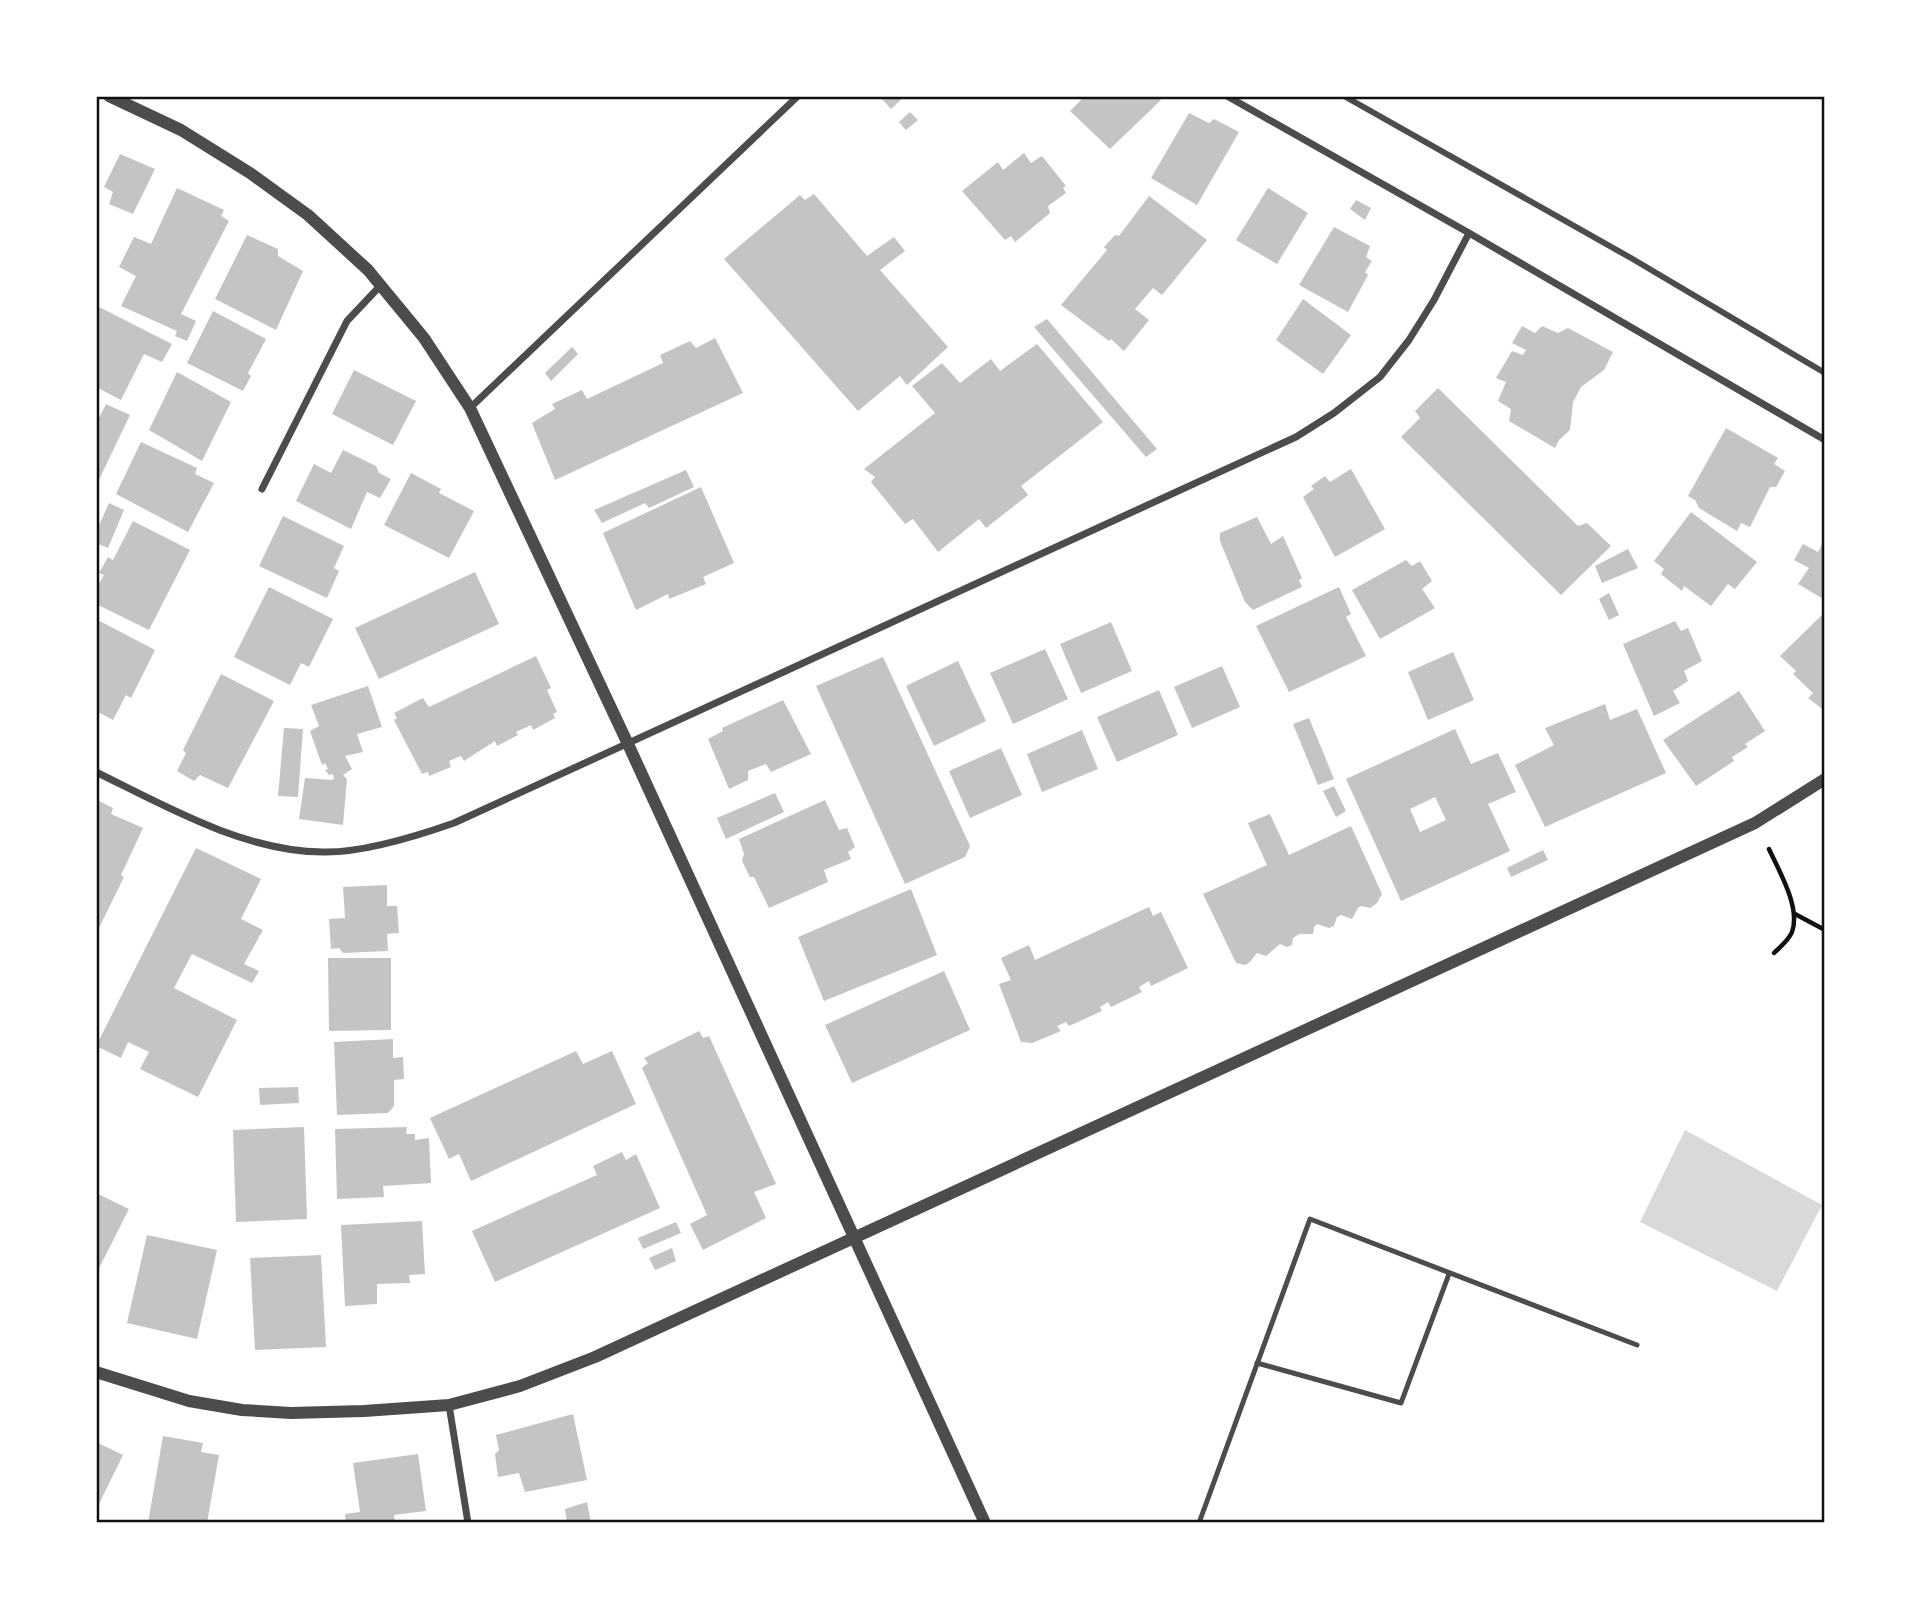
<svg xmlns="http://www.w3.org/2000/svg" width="1921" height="1619" viewBox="0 0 1921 1619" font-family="Overpass,sans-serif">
<rect width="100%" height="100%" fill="#fff"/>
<polygon fill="#d9d9d9" points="1685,1130 1822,1205 1777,1291 1640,1222"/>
<g fill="#c4c4c4" fill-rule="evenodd">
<polygon points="879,96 905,96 891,109"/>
<polygon points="1085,96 1157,96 1161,100 1110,149 1070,111"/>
<polygon points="910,112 918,120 906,130 899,122"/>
<polygon points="1189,113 1209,123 1214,119 1239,132 1197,205 1151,178"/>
<polygon points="1024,153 1031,163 1042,156 1066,186 1063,188 1066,193 1048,206 1050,213 1015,242 1011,236 1005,240 962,191 998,162 1003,170"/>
<polygon points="120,154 155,169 133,214 109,204 113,192 104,187"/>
<polygon points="177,188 224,210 221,216 229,221 181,314 196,321 187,341 175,336 177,331 121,306 136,276 119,267 134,237 151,244"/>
<polygon points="1268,188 1308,213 1277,264 1236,240"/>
<polygon points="814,194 867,256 894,237 905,251 880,270 948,347 907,385 900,376 858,411 724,259 800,195 805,200"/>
<polygon points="1149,196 1207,240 1162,295 1153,288 1135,309 1149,320 1124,351 1111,339 1109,341 1061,305 1107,250 1104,247 1115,235 1119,236"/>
<polygon points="1356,200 1371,208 1365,220 1350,209"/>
<polygon points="1334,227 1370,246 1366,257 1372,261 1365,272 1368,275 1348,312 1299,285"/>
<polygon points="247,235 278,249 278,256 303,271 276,330 215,299"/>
<polygon points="1303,299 1351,335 1323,374 1276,340"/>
<polygon points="99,307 172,344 162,362 144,354 121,400 96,387 96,314"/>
<polygon points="213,311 266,339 248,373 251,376 243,391 187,363"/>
<polygon points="1047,319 1157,449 1146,457 1034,327"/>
<polygon points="1522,326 1535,333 1542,326 1558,333 1568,328 1613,352 1604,370 1581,387 1573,402 1570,430 1559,440 1555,448 1509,421 1511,409 1498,401 1506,382 1496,378 1512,351 1523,355 1526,350 1512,343"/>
<polygon points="715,338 743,393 555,480 532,423 555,409 552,404 582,390 587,399 663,363 660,355 690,341 696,348"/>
<polygon points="1037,344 1103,422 1021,486 1028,495 986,528 979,519 938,552 913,519 905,524 871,482 875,477 864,469 935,413 912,386 942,363 960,383 991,359 1000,371"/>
<polygon points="572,347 578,354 551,381 545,373"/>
<polygon points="354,370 416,401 393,445 332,414"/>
<polygon points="177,372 231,402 202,461 149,430"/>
<polygon points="1438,388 1578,526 1587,523 1611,546 1561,595 1401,437 1420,418 1415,411"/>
<polygon points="106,404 130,415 96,486 96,424"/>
<polygon points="1726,428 1778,458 1774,464 1785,471 1776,487 1770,487 1750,527 1741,523 1737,531 1699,508 1695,500 1688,496"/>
<polygon points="141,442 197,468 195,474 214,483 188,532 116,494"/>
<polygon points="343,450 376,466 379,473 391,479 380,498 367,492 351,529 296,501 314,464 331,473"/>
<polygon points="1351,469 1385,529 1335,557 1303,497 1314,489 1311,486 1325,476 1330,482"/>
<polygon points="686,470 694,487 649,508 645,503 602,523 594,510"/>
<polygon points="411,473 441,489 439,493 474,511 449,558 384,525"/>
<polygon points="701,487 734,563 703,577 706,584 669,599 668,594 636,610 603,533"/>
<polygon points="109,503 124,510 108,548 96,543 96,532"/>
<polygon points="1691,512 1757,562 1735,589 1728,584 1711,606 1684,586 1682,591 1661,574 1664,569 1654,561"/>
<polygon points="283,516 344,546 334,568 339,571 327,598 259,566"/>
<polygon points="1257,517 1271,544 1283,536 1302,578 1299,580 1302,587 1253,610 1245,602 1220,541 1220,533"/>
<polygon points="133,521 190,550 149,630 96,604 96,589 104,575 99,573 108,557 113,560"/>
<polygon points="1825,539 1825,600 1798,584 1809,568 1794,560 1803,544 1818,552"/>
<polygon points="1628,549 1638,568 1602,583 1595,566"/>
<polygon points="1406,560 1412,566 1420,561 1432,581 1422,589 1435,608 1380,639 1352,590"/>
<polygon points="475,572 499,624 379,679 355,628"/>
<polygon points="269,587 333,619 309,667 301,663 290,685 234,657"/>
<polygon points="1339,587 1351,614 1346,617 1366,656 1289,692 1256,626"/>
<polygon points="1609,593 1619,615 1609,620 1599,599"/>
<polygon points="1825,612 1825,711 1808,698 1813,693 1793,674 1796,671 1780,656"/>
<polygon points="96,619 155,650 131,698 126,695 113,720 96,711"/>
<polygon points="1675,621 1681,631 1688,628 1702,661 1684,671 1688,681 1673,691 1680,703 1654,716 1623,644"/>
<polygon points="1111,622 1132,671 1081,693 1060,644"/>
<polygon points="1045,649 1068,699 1013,724 990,673"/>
<polygon points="1453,652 1474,700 1428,720 1408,672"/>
<polygon points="536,656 551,688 547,690 557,712 553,714 555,718 533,730 531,725 516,732 518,735 497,746 495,741 464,761 461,756 449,761 451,767 429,776 428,772 422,774 394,720 397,718 394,713 423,698 429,707"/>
<polygon points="883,657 970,846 965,857 905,884 816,686"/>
<polygon points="958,661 986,721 934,746 906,686"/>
<polygon points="1222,666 1240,707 1192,728 1174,687"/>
<polygon points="221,674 274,701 228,788 200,775 194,781 177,771 186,753 183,750"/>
<polygon points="368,686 382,727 357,734 363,752 345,756 352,769 343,775 347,779 343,825 299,819 305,778 332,780 334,778 333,774 329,775 325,770 328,769 325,763 322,765 310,731 319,726 311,705"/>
<polygon points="1159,690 1178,735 1117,762 1097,717"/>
<polygon points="1739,691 1765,731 1745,744 1748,747 1732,757 1734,761 1696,786 1663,740"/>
<polygon points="783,700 811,754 771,772 766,764 748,771 748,780 729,789 708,739 723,731 722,728"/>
<polygon points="1605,704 1610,720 1637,709 1666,773 1545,827 1515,765 1554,745 1545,728"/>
<polygon points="1309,718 1334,779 1318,785 1293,724"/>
<polygon points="284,728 303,729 298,797 278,796"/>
<path d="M1455 729 1471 764 1498 753 1516 792 1488 804 1510 851 1401 901 1346 779ZM1435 797 1446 820 1420 832 1410 809Z"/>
<polygon points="1082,730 1098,769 1042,792 1027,754"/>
<polygon points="1001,748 1022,795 970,818 949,771"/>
<polygon points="1334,786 1346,811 1336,817 1323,791"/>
<polygon points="775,793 784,812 726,839 717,818"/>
<polygon points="825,800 839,830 847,828 855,847 848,852 851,859 824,870 828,882 769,908 754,877 750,877 742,861 744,854 739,839"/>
<polygon points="99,801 113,808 111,814 143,828 121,875 124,877 96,934 96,804"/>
<polygon points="1270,814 1289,855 1351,826 1382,894 1377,903 1370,908 1361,906 1358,908 1352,919 1341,915 1337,917 1334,926 1329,928 1317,924 1314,927 1313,934 1299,934 1293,938 1292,945 1287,947 1280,944 1266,956 1257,953 1250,962 1245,965 1236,963 1203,894 1267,865 1248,823"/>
<polygon points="196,848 261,879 241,919 263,930 244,964 259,971 252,983 192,954 174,988 237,1020 198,1097 140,1069 149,1052 128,1042 121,1058 96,1046"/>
<polygon points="1543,850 1548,860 1511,877 1507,868"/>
<polygon points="387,885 387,906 397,906 399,933 387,934 388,951 343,953 339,948 331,949 329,919 345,918 343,887"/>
<polygon points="911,889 937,955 824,1001 798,937"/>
<polygon points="1149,907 1153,916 1161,912 1188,968 1151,986 1149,981 1139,987 1142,992 1111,1007 1108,1002 1100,1007 1102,1011 1069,1026 1066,1022 1057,1026 1061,1031 1032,1043 1021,1042 999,984 1011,980 1001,958 1029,945 1035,960"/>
<polygon points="328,958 391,958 391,1030 329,1031"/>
<polygon points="944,971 970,1030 852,1083 825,1025"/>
<polygon points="699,1031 703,1038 709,1036 776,1184 754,1192 766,1218 703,1250 690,1224 707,1215 642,1068 648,1063 644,1058"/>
<polygon points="393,1039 393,1058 403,1057 404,1079 394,1080 394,1106 388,1113 337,1115 334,1042"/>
<polygon points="576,1051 583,1064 612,1051 636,1104 471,1181 459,1154 449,1159 430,1118"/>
<polygon points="298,1087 299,1103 260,1105 259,1088"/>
<polygon points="304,1127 307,1219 236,1222 233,1130"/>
<polygon points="407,1127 406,1134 415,1134 415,1140 429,1138 431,1183 383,1186 384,1197 337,1199 335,1129"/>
<polygon points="622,1152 626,1160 636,1154 660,1208 495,1282 472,1231 597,1175 593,1166"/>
<polygon points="96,1193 129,1209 96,1274"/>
<polygon points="422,1221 425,1274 409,1275 410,1283 377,1284 377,1304 345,1306 341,1225"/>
<polygon points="676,1222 681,1233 643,1249 638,1238"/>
<polygon points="147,1235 217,1250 197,1339 127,1323"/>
<polygon points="672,1248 676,1261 655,1270 649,1258"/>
<polygon points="321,1255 326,1347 255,1350 250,1258"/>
<polygon points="573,1414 587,1480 525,1492 519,1473 498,1477 495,1454 499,1450 496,1435"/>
<polygon points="163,1436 203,1443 201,1452 219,1455 207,1523 148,1523"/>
<polygon points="96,1442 123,1455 96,1510"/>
<polygon points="418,1454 426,1511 394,1515 395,1523 346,1523 345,1514 360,1512 353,1463"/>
<polygon points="587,1502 591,1523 567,1523 565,1509"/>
</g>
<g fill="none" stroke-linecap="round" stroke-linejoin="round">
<g stroke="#111" stroke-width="4.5">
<path d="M1769 849C1779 871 1801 908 1792 932 1789 940 1780 947 1774 953"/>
<polyline points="1795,914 1825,930"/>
</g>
<g stroke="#4c4c4c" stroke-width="5">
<polyline points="1257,1363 1401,1403 1449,1274"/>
<polyline points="1199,1523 1310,1219 1637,1345"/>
</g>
<polyline stroke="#4c4c4c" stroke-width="6" points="1344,96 1631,258 1825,373"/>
<g stroke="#4c4c4c" stroke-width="7">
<polyline points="1227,96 1469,233 1825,440"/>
<polyline points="470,408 798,96"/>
<polyline points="262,489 347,321 381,285"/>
<path d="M96 772C165 806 245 852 323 852 363 853 417 836 454 823L1296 437 1334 413 1380 377 1409 340 1434 300 1469 233"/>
<polyline points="449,1405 468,1523"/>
</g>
<g stroke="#4c4c4c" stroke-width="12">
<polyline points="109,96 181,130 250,173 308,215 368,270 424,338 470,408 628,744 985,1523"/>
<polyline points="96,1372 189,1401 242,1410 291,1413 364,1411 449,1405 520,1386 595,1357 1755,823 1825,779"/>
</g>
</g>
<rect width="1921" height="1619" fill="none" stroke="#ffffff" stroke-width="196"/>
<rect x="98" y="98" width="1725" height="1423" fill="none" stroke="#111" stroke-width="2.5"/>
</svg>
